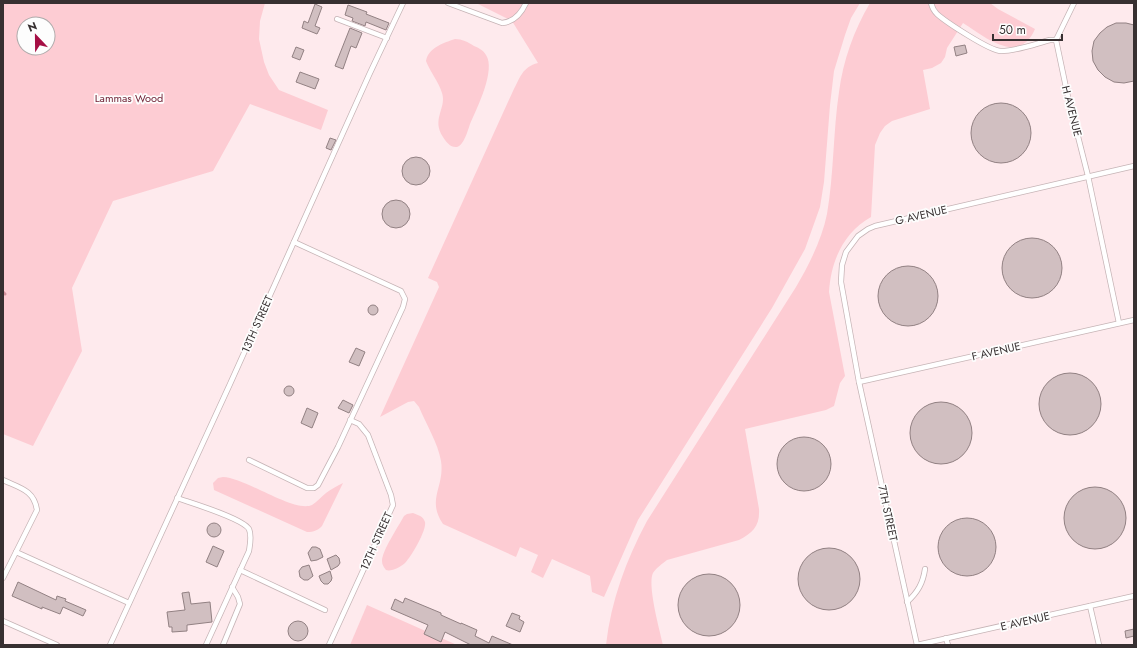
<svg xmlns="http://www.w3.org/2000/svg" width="1137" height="648" viewBox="0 0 1137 648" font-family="Jost,sans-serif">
<rect width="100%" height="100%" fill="#feeaed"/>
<g fill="#fdccd3" fill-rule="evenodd">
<path d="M3 3H265L260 21 259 39 264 62 269 75 279 90 328 110 321 130 250 104 213 171 113 201 72 288 82 351 33 446 3 434ZM24 24H48V48H24Z"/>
<path d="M476 3H860L851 18 845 35 834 71 830 105 824 182 820 207 805 249 772 308 638 520 604 597 592 592 590 576 552 559 543 578 531 572 538 555 520 547 516 557 443 524C426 499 445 487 441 461 438 443 426 424 419 407L414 401 408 402 380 417 439 287 437 282 428 278 513 91C520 78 522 67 538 63L512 21Z"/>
<path d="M870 3H990L998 9 1035 29C1019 66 985 37 963 23L947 48 945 57 941 63 932 68 923 70 930 109 892 121 885 126 880 133 875 145 871 217C843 233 831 261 829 292L845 376 840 383 834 406 826 410 745 429 759 509C760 526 753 533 739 540L667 560C662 564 656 568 653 573 647 585 660 631 663 645H606C611 601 626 560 647 521L796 287C809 265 822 239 827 214 834 174 833 132 839 92 843 61 854 30 870 3Z"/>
<path d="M455 39C462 39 468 42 474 46 479 48 483 50 486 55 496 70 477 108 470 124 468 130 464 145 457 147 451 148 446 142 443 137 431 119 447 108 442 93 439 82 430 72 426 61 428 48 443 43 455 39Z"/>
<path d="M223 477C246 478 294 513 312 505 317 502 322 496 326 493 331 489 337 486 343 483L322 526C318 530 314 532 307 532L214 490 213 483 218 478Z"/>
<path d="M413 513C418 515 423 516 425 522 427 530 411 557 405 563 401 567 391 572 386 570 384 567 382 565 382 561 382 551 398 527 404 516L407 514Z"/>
<polygon points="367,605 457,645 350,645"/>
</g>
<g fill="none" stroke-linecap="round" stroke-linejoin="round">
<polyline stroke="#d2919b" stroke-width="3" points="3,292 5,294"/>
</g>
<g fill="#d1bfc1" stroke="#928183">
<polygon points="315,4 322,7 315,26 320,28 317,34 302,28 304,21 308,23"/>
<polygon points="348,5 367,12 366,14 389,23 386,30 366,22 365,26 352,21 353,18 345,15"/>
<polygon points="1116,23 1126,23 1134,25 1134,81 1124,83 1114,82 1105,77 1098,70 1093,61 1092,51 1094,41 1100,33 1107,27"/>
<polygon points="350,28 362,33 356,48 351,46 343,69 335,66"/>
<polygon points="965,45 967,53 956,56 954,47"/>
<polygon points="296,47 304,50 300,60 292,57"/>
<polygon points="300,72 319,79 315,89 296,82"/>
<circle cx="1001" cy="133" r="30"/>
<polygon points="330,138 336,140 331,150 326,148"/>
<circle cx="416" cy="171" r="14"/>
<circle cx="396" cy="214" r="14"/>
<circle cx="1032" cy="268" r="30"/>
<circle cx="908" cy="296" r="30"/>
<circle cx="373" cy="310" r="5"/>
<polygon points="356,348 365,352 359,366 349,362"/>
<circle cx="1070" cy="404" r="31"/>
<circle cx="289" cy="391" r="5"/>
<polygon points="343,400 353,405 349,413 338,408"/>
<circle cx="941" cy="433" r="31"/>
<polygon points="307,408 318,413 312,428 301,423"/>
<circle cx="804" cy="464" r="27"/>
<circle cx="1095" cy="518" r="31"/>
<circle cx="967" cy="547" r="29"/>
<circle cx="214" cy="530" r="7"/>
<polygon points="213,546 224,551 217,567 206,562"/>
<polygon points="312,547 316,547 320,549 323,557 317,560 311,561 308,553"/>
<circle cx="829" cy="579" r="31"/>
<polygon points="336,555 339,558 340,563 338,566 331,570 327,559"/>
<polygon points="309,565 313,576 308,580 304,580 300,577 299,571 302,567"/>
<polygon points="330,571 332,578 331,581 328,584 324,584 321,581 319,576"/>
<circle cx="709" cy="605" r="31"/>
<polygon points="18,582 56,600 57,596 66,599 65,601 86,610 83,616 63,607 60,614 42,607 42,609 12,596"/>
<polygon points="189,592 191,604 210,602 212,622 187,625 187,631 172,632 172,627 169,627 167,612 185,610 182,593"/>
<polygon points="405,598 441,613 441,615 461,624 461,623 477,630 475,636 489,643 492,636 513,645 471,645 445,632 441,642 424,634 428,625 391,609 395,599 403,603"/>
<polygon points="512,613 520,616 519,619 524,622 520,632 506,626"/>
<circle cx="298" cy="631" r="10"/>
<polygon points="1134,629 1134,636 1126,638 1125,631"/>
</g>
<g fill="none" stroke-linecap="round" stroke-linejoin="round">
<g stroke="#c6b4b6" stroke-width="6">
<g id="lane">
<path d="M448 3 502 23C514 22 521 14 526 3"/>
<path d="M931 3C932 7 934 11 937 14 946 22 990 51 1001 51 1017 51 1035 44 1050 40H1056"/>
<polyline points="337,19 387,38"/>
<polyline points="1056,40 1068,97 1088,176 1119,323"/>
<polyline points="1056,40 1074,3"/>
<polyline points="859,382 1134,320"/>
<polyline points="249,460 307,488 314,488 318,485 338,447 403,307 405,299 401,291 294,242"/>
<path d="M3 480C20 488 34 490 37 510L3 578"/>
<path d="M177 498C191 503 242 518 249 529 252 536 250 544 249 551L206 645"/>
<polyline points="16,552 129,603"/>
<polyline points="240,570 325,610"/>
<path d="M907 602C918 592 923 583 925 569"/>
<polyline points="1090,606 1099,645"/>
<polyline points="3,621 57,645"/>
<polyline points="946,638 948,645"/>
<polyline points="110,645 230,384 369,75 403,3"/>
<polyline points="223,645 240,604 238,597 232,587"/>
<polyline points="329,645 393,505 391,495 368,435 359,424 350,420"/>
<polyline points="917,645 859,382 841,282 842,265 846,252 858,236 868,229 875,226 1134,166"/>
<polyline points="917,645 1134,596"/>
</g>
</g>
<use href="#lane" stroke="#fff" stroke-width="4.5"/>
</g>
<g text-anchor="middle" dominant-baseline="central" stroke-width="3.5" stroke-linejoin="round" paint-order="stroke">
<g font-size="11" fill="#712336" stroke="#fdfdfd">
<text x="129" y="98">Lammas Wood</text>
</g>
<g font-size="11" fill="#373031" stroke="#fdfdfd">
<text transform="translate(1072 111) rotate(76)">H AVENUE</text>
<text transform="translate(921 215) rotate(-13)">G AVENUE</text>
<text transform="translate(257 324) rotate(-66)">13TH STREET</text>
<text transform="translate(996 351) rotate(-13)">F AVENUE</text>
<text transform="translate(888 513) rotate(78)">7TH STREET</text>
<text transform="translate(376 541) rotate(-66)">12TH STREET</text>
<text transform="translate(1025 621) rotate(-13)">E AVENUE</text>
</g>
</g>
<rect width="1137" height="648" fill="none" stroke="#373031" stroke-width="8"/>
<g transform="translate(36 36) rotate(338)"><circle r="19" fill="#fdfdfd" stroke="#aeabab"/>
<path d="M0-3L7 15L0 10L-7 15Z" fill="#a50e44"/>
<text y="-6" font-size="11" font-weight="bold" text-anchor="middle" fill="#373031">N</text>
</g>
<path d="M993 34v6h69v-6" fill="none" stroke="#373031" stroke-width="2"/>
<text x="999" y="34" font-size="12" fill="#373031" stroke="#fdfdfd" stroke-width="3" paint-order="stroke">50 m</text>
</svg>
